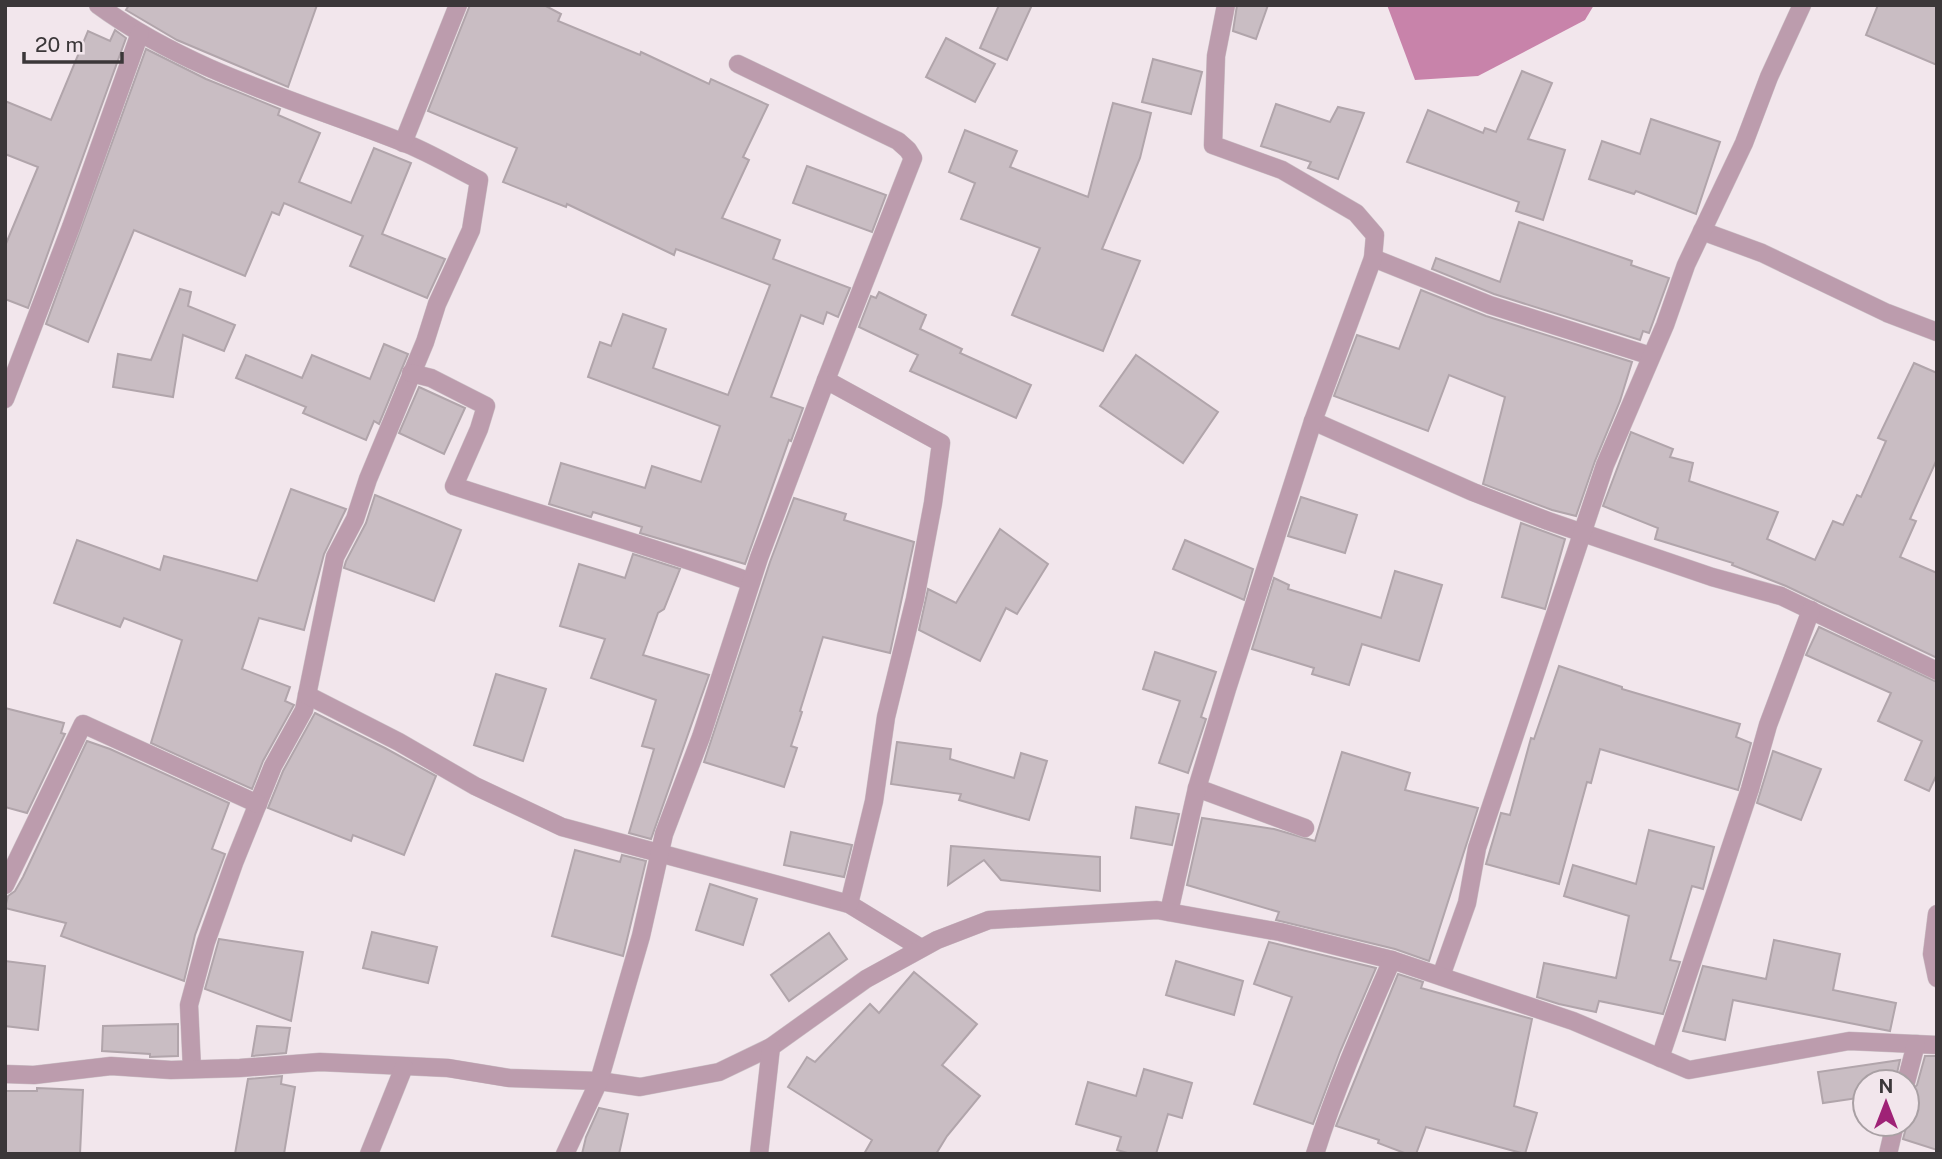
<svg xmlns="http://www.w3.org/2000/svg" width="1942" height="1159" viewBox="0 0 1942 1159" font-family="'Public Sans',sans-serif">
<rect width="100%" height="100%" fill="#f2e6ec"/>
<polygon fill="#c883aa" points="1387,5 1594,5 1585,20 1478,76 1415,80"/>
<g fill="#c9bdc3" stroke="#b1a5ab" stroke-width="2">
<polygon points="129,5 317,5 288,87 177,40 126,10"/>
<polygon points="470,5 544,5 561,14 558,21 640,55 641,52 709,84 711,79 768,105 743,157 749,160 722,218 780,240 773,259 850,288 838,317 827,312 823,324 801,315 771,397 803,408 791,441 789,440 745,564 640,533 642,527 593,512 591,517 549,504 561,463 645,488 652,466 701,482 720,426 588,377 600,342 611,346 623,314 666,329 653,368 728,395 770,285 676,249 674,255 567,204 566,207 503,182 517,148 428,111"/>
<polygon points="999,5 1032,5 1007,60 980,48"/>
<polygon points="1237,5 1268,5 1256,39 1233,31"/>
<polygon points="1878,5 1937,5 1937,65 1866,35"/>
<polygon points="115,30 126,38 28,308 5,299 5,246 38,167 5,154 5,101 51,120 88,31 110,41"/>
<polygon points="946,38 995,64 975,102 926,77"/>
<polygon points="146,49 206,79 280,109 278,115 320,133 299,182 351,203 374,148 411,163 382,234 445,259 427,298 350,266 363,236 284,203 279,215 272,212 245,276 134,230 88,342 46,324"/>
<polygon points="1153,59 1202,72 1191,114 1142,102"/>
<polygon points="1522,71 1552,83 1528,139 1565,150 1543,220 1516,211 1519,202 1407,162 1428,110 1483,133 1485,128 1496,132"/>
<polygon points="1113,103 1151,113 1140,158 1102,249 1140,261 1103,351 1012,315 1040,248 961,219 975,183 949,172 965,130 1017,151 1010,167 1088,197"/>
<polygon points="1276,104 1330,122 1338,107 1364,113 1338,179 1308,168 1311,162 1261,146"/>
<polygon points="1651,119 1720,142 1696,214 1636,191 1634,194 1589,179 1602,141 1640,154"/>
<polygon points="807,166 886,195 872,232 793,203"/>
<polygon points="1519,222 1632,261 1631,265 1669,278 1649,333 1643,331 1640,340 1494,294 1432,269 1436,258 1500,282"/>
<polygon points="180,289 191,292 188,306 235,325 224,351 183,335 173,397 113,387 118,354 151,360"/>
<polygon points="1421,290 1486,316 1632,362 1620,401 1595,461 1576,516 1552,510 1483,484 1505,397 1449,375 1428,431 1334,396 1357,335 1399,349"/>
<polygon points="879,292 926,315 920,329 962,349 960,353 1031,385 1016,418 910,371 918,355 859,327 871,296 876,298"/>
<polygon points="384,344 408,354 379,424 374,421 366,440 303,413 306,407 236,378 246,355 302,378 312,355 370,379"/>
<polygon points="1136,355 1218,412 1183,463 1100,406"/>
<polygon points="1914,363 1937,373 1937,459 1910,519 1916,521 1900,557 1937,573 1937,658 1786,586 1732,565 1733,563 1655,539 1658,528 1603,506 1631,432 1673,449 1670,457 1693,463 1689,481 1778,512 1767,539 1815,560 1833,521 1843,525 1857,495 1861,497 1886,441 1878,438"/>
<polygon points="419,387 465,408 444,454 399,433"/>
<polygon points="291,489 346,509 324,554 304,630 259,618 242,669 290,687 285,701 294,705 263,761 252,789 151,743 182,640 124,618 120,627 54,603 77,540 160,570 164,556 257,581"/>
<polygon points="375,495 461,530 434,601 344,568 346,561 366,523"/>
<polygon points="1301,497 1357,515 1345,553 1288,536"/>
<polygon points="794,498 846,514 844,520 914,542 890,653 823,637 800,711 802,712 791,746 797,748 784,787 704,762 770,562"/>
<polygon points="1521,523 1565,539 1545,609 1502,597"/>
<polygon points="1000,529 1048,564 1017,614 1006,608 980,661 919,630 928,589 956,603"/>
<polygon points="1185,540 1253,569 1244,600 1173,569"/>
<polygon points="633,554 680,569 664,609 658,613 643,655 709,675 651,839 629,833 654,749 642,746 656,700 591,678 605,639 560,626 579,564 625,578"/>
<polygon points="1395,571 1442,585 1419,661 1362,644 1349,685 1312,674 1314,668 1252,649 1274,578 1289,585 1288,589 1381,618"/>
<polygon points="1819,627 1937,682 1937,774 1929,791 1905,780 1922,741 1878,721 1891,693 1806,655"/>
<polygon points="1155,652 1216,672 1201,717 1206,719 1188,773 1159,763 1180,701 1143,689"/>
<polygon points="1559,666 1622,687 1622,689 1740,724 1736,737 1751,743 1738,790 1600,749 1591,783 1587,782 1559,884 1486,864 1501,813 1510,815 1531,738 1534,739"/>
<polygon points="496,674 546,689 523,761 474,745"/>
<polygon points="5,708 64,723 61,733 65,734 27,813 5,807"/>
<polygon points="315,713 385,748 436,776 404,855 353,835 351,841 268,808 283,771"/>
<polygon points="87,741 110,749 229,803 212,849 225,854 195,935 184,981 61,936 66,923 5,908 8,896 15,891 23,877"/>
<polygon points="897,742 951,749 950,759 1014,778 1021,753 1047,761 1029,820 959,800 961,794 891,784"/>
<polygon points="1773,751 1821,769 1801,820 1757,803"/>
<polygon points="1342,752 1410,773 1405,790 1478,808 1429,961 1395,949 1276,920 1279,912 1187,885 1202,818 1274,829 1315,841"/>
<polygon points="1136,807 1179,814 1172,845 1131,838"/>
<polygon points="1649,830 1714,847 1703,889 1692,886 1670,960 1680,962 1663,1014 1599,1001 1596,1012 1559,1004 1537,997 1544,963 1616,978 1629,916 1564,896 1573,865 1636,884"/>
<polygon points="791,832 852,845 844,877 784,865"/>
<polygon points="951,846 1100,857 1100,891 1001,880 984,860 948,885"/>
<polygon points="575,850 620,862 622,855 646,861 623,956 552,936"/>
<polygon points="710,884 757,899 743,945 696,930"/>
<polygon points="372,932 437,947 428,983 363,968"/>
<polygon points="829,933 847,959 789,1001 771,975"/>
<polygon points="219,939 303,952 291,1021 205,989"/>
<polygon points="1774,940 1840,954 1833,990 1896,1003 1890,1031 1733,1000 1725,1040 1683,1031 1703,966 1766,979"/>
<polygon points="1269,942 1376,968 1340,1052 1313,1124 1254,1104 1292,997 1254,984"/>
<polygon points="5,961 45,966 38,1030 5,1026"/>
<polygon points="1176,961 1243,981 1234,1015 1166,995"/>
<polygon points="914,972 977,1024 942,1065 980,1096 947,1136 936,1154 864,1154 872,1140 788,1087 807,1057 815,1062 870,1004 879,1013"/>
<polygon points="1398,974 1423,982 1421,988 1532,1019 1514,1106 1537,1113 1525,1154 1426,1127 1416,1154 1407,1154 1378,1143 1379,1140 1336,1126"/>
<polygon points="178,1024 178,1056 150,1057 150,1054 102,1051 103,1026"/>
<polygon points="257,1026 290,1028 286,1053 252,1056"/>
<polygon points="1925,1056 1937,1056 1937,1150 1903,1139 1907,1124 1907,1099 1909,1093 1917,1085"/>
<polygon points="1900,1060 1895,1082 1865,1082 1865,1097 1823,1103 1818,1072"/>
<polygon points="1144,1069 1192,1083 1182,1118 1168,1114 1156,1154 1131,1154 1117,1150 1121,1137 1076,1124 1088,1082 1136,1096"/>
<polygon points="282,1076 281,1084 295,1087 284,1154 235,1154 248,1079"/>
<polygon points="37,1088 83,1090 80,1154 5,1154 5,1091 37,1091"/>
<polygon points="599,1108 628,1114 619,1154 582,1154 586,1137"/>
</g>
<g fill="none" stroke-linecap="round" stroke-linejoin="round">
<g stroke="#cdc3c8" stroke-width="19">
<g id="street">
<path d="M98 5C192 74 306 103 412 146 435 156 457 169 479 180L471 230 437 304 425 342 368 479 355 519 335 557 304 710 273 766 234 863 206 942 189 1005 192 1069"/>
<polyline points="738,64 898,141 908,150 913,158 826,380"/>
<polyline points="403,143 458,5"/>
<polyline points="1702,231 1762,253 1887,313 1937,332"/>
<polyline points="1373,258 1490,305 1651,356"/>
<path d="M411 373 431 378 486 406 479 429 454 486C553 519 653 546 751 582"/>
<polyline points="5,399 71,227 140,33"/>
<polyline points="1313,421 1473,492 1548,521 1712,577 1781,596 1937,671"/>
<polyline points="307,695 399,742 475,786 562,827 849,904 921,948"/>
<polyline points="1197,788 1305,828"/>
<polyline points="5,885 83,724 258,804"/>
<polyline points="1169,912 1197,788 1227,689 1313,421 1373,258 1375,235 1356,213 1282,170 1213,145 1216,56 1226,5"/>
<polyline points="1937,914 1932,954 1937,978"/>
<polyline points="1441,976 1467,903 1477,848 1605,465 1665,325 1686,265 1744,143 1769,77 1802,5"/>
<polyline points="1660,1058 1750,789 1768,725 1811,610"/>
<polyline points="5,1074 34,1075 111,1066 171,1070 240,1068 320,1062 448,1068 509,1078 599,1081 640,1087 719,1072 771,1047 866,979 937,940 989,920 1157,910 1280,932 1392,960 1573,1021 1689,1070 1849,1041 1937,1045"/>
<polyline points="1906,1082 1916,1044"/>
<polyline points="369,1154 404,1067"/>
<polyline points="565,1154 599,1081 641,936 664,834 701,737 759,558 826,380 941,443 933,503 915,599 886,717 874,801 849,904"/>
<polyline points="759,1154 771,1047"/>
<path d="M1315 1154C1336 1087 1364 1024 1392 960"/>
<polyline points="1888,1154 1895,1124"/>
</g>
</g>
<use href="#street" stroke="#bc9cad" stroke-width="18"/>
</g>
<rect width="1942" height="1159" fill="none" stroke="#3b3739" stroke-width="14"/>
<g transform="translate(1886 1103)"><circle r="33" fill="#f2e6ec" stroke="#a9a0a4" stroke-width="2"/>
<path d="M0-5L12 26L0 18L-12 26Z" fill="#9f2276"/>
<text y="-10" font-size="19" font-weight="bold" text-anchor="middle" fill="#3b3739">N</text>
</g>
<path d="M24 52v10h98v-10" fill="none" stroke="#3b3739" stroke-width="3.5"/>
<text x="35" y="52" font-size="21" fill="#3b3739" stroke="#f2e6ec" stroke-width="5" paint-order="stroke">20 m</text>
</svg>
